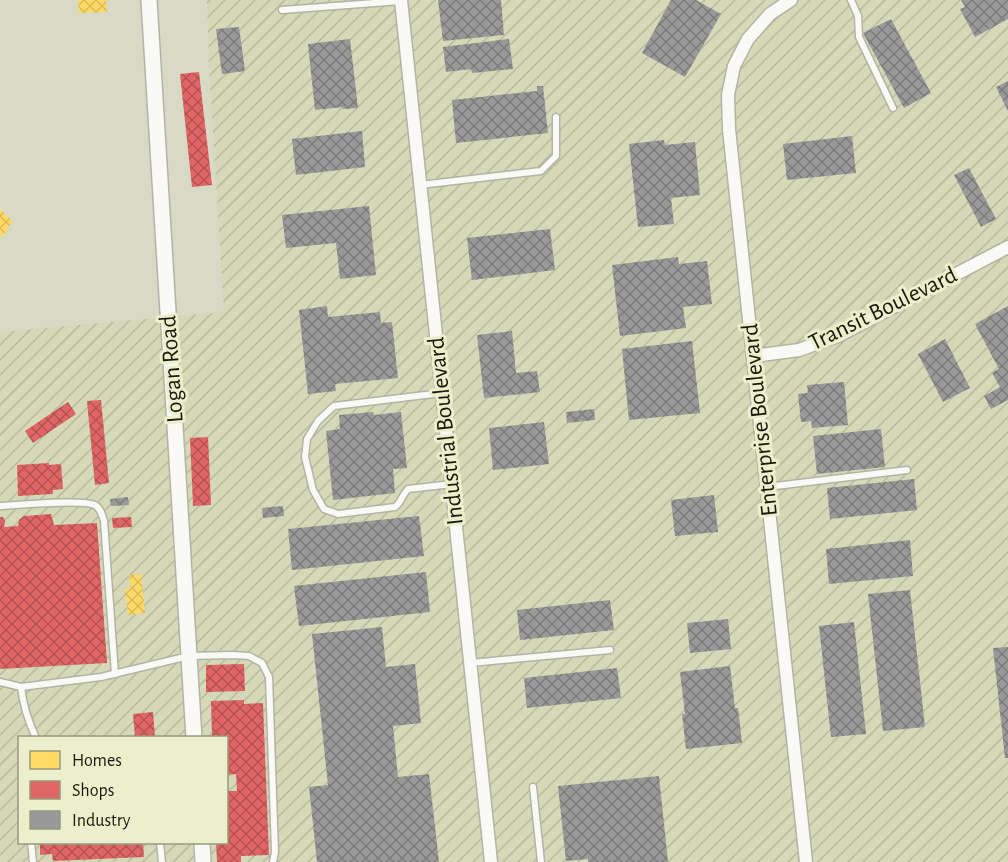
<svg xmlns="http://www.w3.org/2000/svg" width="1008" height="862" font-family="'Alegreya Sans',sans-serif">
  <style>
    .industrial { fill: url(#industrial-furrows); fill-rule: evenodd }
    .homes { fill: url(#homes-cross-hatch) }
    .shops { fill: url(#shops-cross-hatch) }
    .industry { fill: url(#industry-cross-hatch) }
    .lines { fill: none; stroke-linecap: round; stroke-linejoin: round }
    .service-casing { stroke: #b3b4a5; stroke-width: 9 }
    .minor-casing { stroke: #b3b4a5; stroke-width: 15 }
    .tertiary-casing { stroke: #b3b4a5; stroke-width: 18 }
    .service { stroke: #f9f9f6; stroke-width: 6 }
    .minor { stroke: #f9f9f6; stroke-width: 12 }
    .tertiary { stroke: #f9f9f6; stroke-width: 15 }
    .labels { text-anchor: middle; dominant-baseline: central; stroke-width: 6; stroke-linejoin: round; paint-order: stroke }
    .street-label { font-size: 24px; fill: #191a0d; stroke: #ecefcb }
  </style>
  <defs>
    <pattern id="industrial-furrows" width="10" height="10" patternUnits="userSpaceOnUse" patternTransform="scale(1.5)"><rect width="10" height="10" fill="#d6d9b8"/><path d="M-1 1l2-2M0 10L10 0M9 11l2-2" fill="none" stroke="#b7ba9d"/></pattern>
    <pattern id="homes-cross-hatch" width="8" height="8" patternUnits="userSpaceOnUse" patternTransform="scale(1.5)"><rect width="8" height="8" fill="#ffd966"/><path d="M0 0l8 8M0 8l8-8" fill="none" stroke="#daba57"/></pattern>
    <pattern id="shops-cross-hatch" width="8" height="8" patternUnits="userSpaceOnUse" patternTransform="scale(1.5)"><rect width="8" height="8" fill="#e06666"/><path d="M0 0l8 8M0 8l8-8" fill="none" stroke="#b55352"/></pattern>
    <pattern id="industry-cross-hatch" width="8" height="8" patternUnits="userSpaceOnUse" patternTransform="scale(1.5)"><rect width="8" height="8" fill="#999"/><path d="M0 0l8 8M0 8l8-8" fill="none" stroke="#7c7c7b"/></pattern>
  </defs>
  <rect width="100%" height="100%" fill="#d8dac6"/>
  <path class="industrial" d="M207,0H1008V862H0V332L224,312L209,66ZM20,738H226V842H20Z"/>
  <g class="homes">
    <path d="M78,0H106L107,12L79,13Z"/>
    <path d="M0,209L13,222L7,228L9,229L0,238Z"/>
    <path d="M141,574L145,613L128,615L125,589H131L129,575Z"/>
  </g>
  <g class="shops">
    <path d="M199,72L212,185L192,187L180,74Z"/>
    <path d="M101,400L109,483L95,485L87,401Z"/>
    <path d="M68,402L76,414L33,443L25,431Z"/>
    <path d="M208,437L211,505L193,506L190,438Z"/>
    <path d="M49,463V465L61,464L63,489L53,490V494L18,496L17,465Z"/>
    <path d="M51,514L54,525L97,523L107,663L0,669V517H3L5,521L4,527L18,526L19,520L24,516Z"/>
    <path d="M131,517L132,527L113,528L112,518Z"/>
    <path d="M244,664L245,691L206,692V665Z"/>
    <path d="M244,700V704L263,703L269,855L241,856V862H217L216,842H226V791H237L236,774L226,775V738H212L211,701Z"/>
    <path d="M153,712L155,737L135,738L133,714Z"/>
    <path d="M40,842H143L144,857L53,861L52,854L40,855Z"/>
  </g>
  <g class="industry">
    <path d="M438,0H501L504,35L443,41Z"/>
    <path d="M671,0H696L721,14L685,77L642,53Z"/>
    <path d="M961,0H1008V19L975,37L960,9L965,7Z"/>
    <path d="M891,19L931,93L904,108L863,33Z"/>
    <path d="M239,27L245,71L222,74L216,29Z"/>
    <path d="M350,39L358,108L343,109V107L315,110L308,44Z"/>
    <path d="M509,39L513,69L472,73L471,69L446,72L443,47Z"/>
    <path d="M1008,81V111L996,87Z"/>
    <path d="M537,86H543L548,133L456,143L452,100L537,91Z"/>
    <path d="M362,131L365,167L296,175L292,139Z"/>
    <path d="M852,136L856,173L787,180L783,144Z"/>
    <path d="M664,140L665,145L695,142L700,195L671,198L674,224L638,227L629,144Z"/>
    <path d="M969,168L996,219L981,227L954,175Z"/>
    <path d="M369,206L376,275L340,279L336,243L286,248L282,215Z"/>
    <path d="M550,229L555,270L472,280L467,238Z"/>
    <path d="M678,257L679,264L707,261L712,304L683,307L686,328L620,336L612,265Z"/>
    <path d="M327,306L328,317L380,312L381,323L392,322L398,378L335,384L336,391L308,394L299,310Z"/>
    <path d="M1008,306V400L991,409L984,396L1000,387L992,373L999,369L975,324Z"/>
    <path d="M512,331L516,373L537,371L540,392L484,398L477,335Z"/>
    <path d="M945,339L970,388L943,402L918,354Z"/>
    <path d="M692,341L700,413L629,420L622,349Z"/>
    <path d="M844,382L848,425L812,428L811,421L801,422L798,394L808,393L807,385Z"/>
    <path d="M594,409L595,420L567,423L566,412Z"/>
    <path d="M373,412L374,415L401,412L407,468L393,469L395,493L333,500L326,431L340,429L339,415Z"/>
    <path d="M544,422L549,464L493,470L489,428Z"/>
    <path d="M881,429L885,467L817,474L813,436Z"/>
    <path d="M914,479L917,510L830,519L827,488Z"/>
    <path d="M714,495L718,532L675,536L671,500Z"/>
    <path d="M128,497L129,505L111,506L110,499Z"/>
    <path d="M283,506L284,516L263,518L262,508Z"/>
    <path d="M419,516L424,556L292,570L288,529Z"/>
    <path d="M910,540L913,576L829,584L826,549Z"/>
    <path d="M426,572L430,612L299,626L294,586Z"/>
    <path d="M910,590L925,727L883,731L868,594Z"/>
    <path d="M610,600L614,630L520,640L517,610Z"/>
    <path d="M728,619L731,649L690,653L687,623Z"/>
    <path d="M854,622L866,734L831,737L819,626Z"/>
    <path d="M382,627L386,667L415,664L421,723L393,726L398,777L429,774L439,862H317L309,787L328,785L312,634Z"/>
    <path d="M1008,647V758H1005L993,648Z"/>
    <path d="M730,666L735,708H738L742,743L686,749L682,714H685L680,672Z"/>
    <path d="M617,668L621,698L527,708L524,678Z"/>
    <path d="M659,776L668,862H588V859L566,861L558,786Z"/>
  </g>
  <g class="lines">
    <defs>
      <g id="service">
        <path d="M851,0L858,16L859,37L893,108"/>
        <path d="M282,10L401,1"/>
        <path d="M420,185L541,171L556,156V117"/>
        <path d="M442,393L334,406L318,421L307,439L305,457L313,490L324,509L338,514L395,507C401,503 402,495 408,489L452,484"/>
        <path d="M767,487L907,470"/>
        <path d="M0,506C18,505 83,499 95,505C101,509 102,515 104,521L115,674"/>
        <path d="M471,663L610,650"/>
        <path d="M0,682L21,687L101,677L189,656L232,655L249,656L262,663L269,677L275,852L273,862"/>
        <path d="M21,687C23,705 28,721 36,738"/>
        <path d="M533,787L541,862"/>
        <path d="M31,842L33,862"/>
        <path d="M160,842L162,862"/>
      </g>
      <g id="minor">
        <path d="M401,0L491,862"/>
        <path d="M791,0L770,14L748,39L734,66L728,95L729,129L806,862"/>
        <path d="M753,356L799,350L838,336L1008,247"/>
      </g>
      <g id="tertiary">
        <path d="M149,0L194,738"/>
        <path d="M202,842L203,862"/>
      </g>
    </defs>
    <use href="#service" class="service-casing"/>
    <use href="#minor" class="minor-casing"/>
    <use href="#tertiary" class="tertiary-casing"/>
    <use href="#service" class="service"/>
    <use href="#minor" class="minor"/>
    <use href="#tertiary" class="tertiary"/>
  </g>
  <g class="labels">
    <g class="street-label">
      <text transform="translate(883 309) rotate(-26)">Transit Boulevard</text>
      <text transform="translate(172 369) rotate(-94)">Logan Road</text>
      <text transform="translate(760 420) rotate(-96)">Enterprise Boulevard</text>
      <text transform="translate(446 431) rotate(-96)">Industrial Boulevard</text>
    </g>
  </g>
  <rect x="18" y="736" width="210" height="108" fill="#ecefcb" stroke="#989a7f" stroke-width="1.5"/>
  <rect x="30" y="751" width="30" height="18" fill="#ffd966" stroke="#989a7f" stroke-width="1.5"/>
  <text x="72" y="766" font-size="18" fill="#191a0d">Homes</text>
  <rect x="30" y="781" width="30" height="18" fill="#e06666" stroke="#989a7f" stroke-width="1.5"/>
  <text x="72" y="796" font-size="18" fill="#191a0d">Shops</text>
  <rect x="30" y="811" width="30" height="18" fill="#999999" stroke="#989a7f" stroke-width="1.5"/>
  <text x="72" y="826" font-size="18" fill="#191a0d">Industry</text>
</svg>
